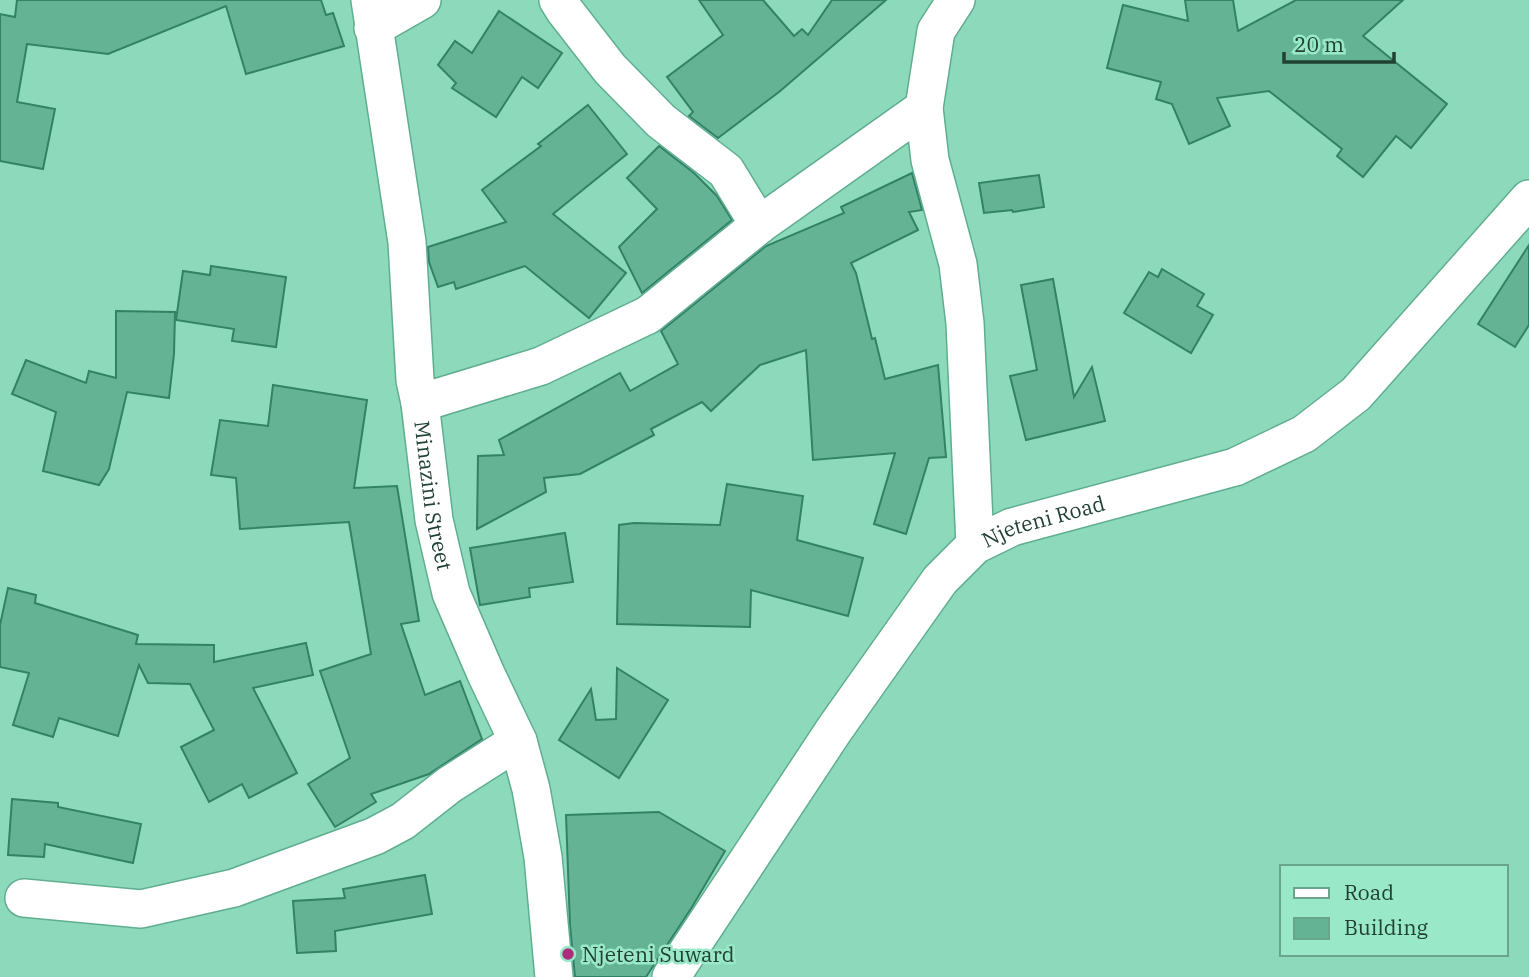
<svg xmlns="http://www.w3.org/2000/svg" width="1529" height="977" font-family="'IBM Plex Serif',serif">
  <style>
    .building { fill: #65b395; stroke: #328266; stroke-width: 2 }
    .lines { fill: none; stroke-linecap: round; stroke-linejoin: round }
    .street-casing { stroke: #60ae90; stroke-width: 40 }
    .street { stroke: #fff; stroke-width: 37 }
    .poi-dot { fill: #ab2d7c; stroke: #99e8c7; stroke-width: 2.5 }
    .labels { text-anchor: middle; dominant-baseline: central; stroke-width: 5; stroke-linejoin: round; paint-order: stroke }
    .street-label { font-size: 21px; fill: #204134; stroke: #99e8c7 }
    .poi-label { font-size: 21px; fill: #204134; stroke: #99e8c7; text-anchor: start }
  </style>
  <rect width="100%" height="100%" fill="#8cdabb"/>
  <g class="building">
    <path d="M17,0H321L326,15L333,13L344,46L246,74L226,6L108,54L27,44L17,102L55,109L43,169L0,161V14L15,17Z"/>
    <path d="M699,0H763L794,36L802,29L808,35L832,0H886L779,92L718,138L689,116L693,112L667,77L723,35Z"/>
    <path d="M1185,0H1233L1238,31L1296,0H1403L1363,36L1447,104L1411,148L1396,136L1363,177L1337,156L1342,149L1269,91L1217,98L1230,126L1189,144L1172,104L1156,99L1161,82L1107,68L1123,5L1188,21Z"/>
    <path d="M499,11L562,53L538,88L522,77L496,117L452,88L456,83L438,65L455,41L472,53Z"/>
    <path d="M588,105L627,154L553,214L626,273L589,318L525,266L456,289L454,282L438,287L429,262L428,247L506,222L482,190L541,146L538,144Z"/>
    <path d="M659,146L694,173L717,196L732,220L642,293L619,247L657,209L627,178Z"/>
    <path d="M912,173L922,210L909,212L918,230L851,263L856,273L872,339L875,338L885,379L938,365L946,457L929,458L906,534L874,524L895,453L813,460L806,350L760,365L711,411L702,402L651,429L654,435L580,474L544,478L546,492L477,529L478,456L504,455L499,440L620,373L630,391L678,364L661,331L766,246L844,213L841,207Z"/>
    <path d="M1039,175L1044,207L1013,212L1012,210L984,213L979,183Z"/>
    <path d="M1529,245V325L1515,347L1478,324Z"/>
    <path d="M211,266L286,277L276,347L232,341L234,329L176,320L183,271L210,275Z"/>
    <path d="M1162,269L1204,294L1197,306L1213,315L1191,353L1124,313L1149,272L1158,277Z"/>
    <path d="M1053,279L1074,397L1092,367L1105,421L1026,440L1010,376L1037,370L1021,285Z"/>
    <path d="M116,311L175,312L174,354L169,398L127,392L109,469L99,485L43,471L56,412L12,394L26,360L86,383L89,371L116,378Z"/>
    <path d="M273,385L367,400L354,488L397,486L419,621L401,624L425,695L460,681L482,739L429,774L371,794L376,802L335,827L308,784L350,758L320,671L371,654L349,522L240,529L236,478L211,475L220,420L268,426Z"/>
    <path d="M727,484L803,496L797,540L863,558L848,616L751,590L750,627L617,624L619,525L634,523L720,525Z"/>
    <path d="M565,533L573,582L529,588L530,597L480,605L470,548Z"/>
    <path d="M8,588L36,595L35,603L138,635L136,644L214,645V662L306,643L313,675L253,688L297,773L249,798L242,784L209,802L181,747L214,730L190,684L148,683L139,665L118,736L59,718L53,737L13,725L29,673L0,667V625Z"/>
    <path d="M617,668L668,700L619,778L559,740L591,689L596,720L616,719Z"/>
    <path d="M12,799L58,803V807L141,824L133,863L45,844L44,857L8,855Z"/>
    <path d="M659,812L725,851L692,907L646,977H575L570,925L566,815Z"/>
    <path d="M425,875L432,914L335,931L336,951L297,953L293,901L345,898L343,889Z"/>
  </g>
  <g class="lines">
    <defs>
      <g id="street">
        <path id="s1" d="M370,0L407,242L415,380L420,403L434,520L451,593L486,674L518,741L531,789L543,857L554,977"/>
        <path d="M558,0L565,11L610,69L661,121L726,171L759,225"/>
        <path d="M956,0L936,31L924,108L930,160L958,264L965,323L975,545"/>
        <path d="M373,28L422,0"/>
        <path d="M420,403L541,366L648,315L759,225L924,108"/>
        <path d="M24,898L141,909L234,888L375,836L403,821L449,785L518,741"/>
        <path id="s2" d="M671,977L834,730L940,580L975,545L1012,527L1235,467L1304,434L1356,394L1529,199"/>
      </g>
    </defs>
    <use href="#street" class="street-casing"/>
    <use href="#street" class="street"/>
  </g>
  <circle class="poi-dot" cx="568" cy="954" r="7"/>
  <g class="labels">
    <g class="street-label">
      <text stroke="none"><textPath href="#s1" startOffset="500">Minazini Street</textPath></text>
      <text stroke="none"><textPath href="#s2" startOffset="602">Njeteni Road</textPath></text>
    </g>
    <g class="poi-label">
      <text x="582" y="954">Njeteni Suward</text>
    </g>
  </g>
  <rect x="1280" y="865" width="228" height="91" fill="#99e8c7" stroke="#69a58c" stroke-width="2"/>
  <rect x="1294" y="888" width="35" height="10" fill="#ffffff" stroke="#69a58c" stroke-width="2"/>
  <text x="1344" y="900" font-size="21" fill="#204134">Road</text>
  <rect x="1294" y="918" width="35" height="21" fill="#65b395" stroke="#69a58c" stroke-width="2"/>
  <text x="1344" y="935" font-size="21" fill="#204134">Building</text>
  <path d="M1284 52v10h110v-10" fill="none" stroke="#204134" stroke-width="3.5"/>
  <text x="1294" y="52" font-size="21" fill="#204134" stroke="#99e8c7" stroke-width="5" paint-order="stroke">20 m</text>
</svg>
